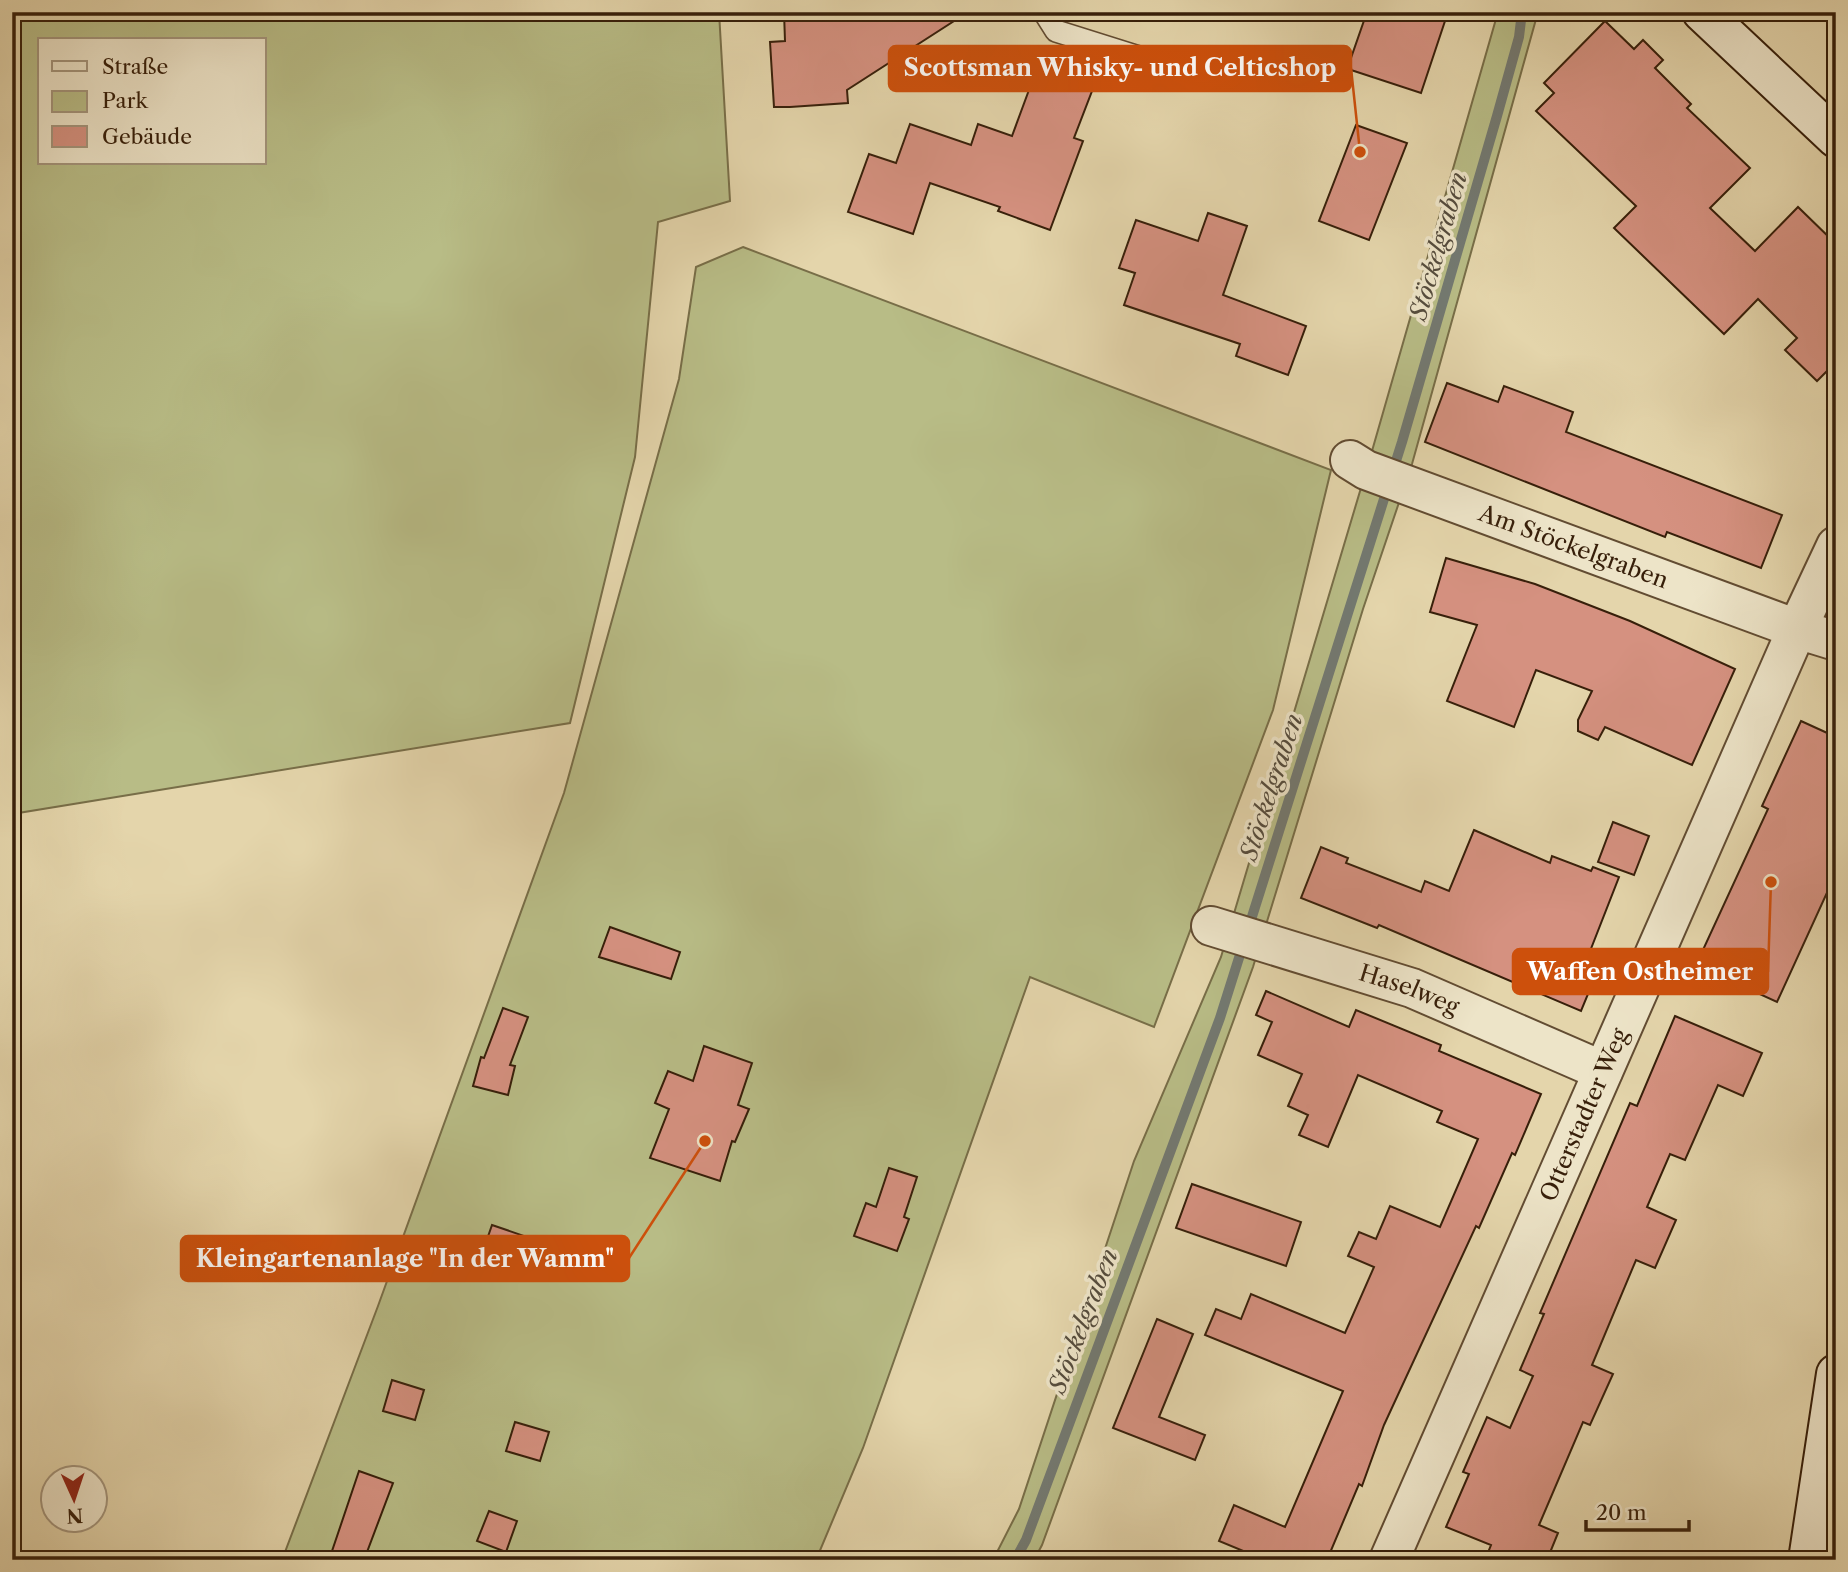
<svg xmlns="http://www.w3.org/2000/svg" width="1848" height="1572" font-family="'Libre Caslon Text',serif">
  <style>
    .green { fill: #b8bc86; stroke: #786e48; stroke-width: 2; fill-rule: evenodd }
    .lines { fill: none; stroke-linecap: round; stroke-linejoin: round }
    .stream { stroke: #737971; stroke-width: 10 }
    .building { fill: #d59180; stroke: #371f0a; stroke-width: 2 }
    .lane-casing { stroke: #624c32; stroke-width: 24 }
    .street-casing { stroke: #624c32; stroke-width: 42 }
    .secondary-casing { stroke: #371f0a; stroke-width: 42 }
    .lane { stroke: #ede4c8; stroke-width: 21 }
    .street { stroke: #ede4c8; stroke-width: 38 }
    .secondary { stroke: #ede4c8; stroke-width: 38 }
    .labels { text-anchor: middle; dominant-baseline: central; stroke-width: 7; stroke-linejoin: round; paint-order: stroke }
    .street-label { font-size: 23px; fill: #371f0a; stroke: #ede4c8 }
    .water-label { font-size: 24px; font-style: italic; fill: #554c3d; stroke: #ede4c8 }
    .leader { fill: none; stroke: #cd500c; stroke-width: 2.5 }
    .callout-dot { fill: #cd500c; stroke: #ede4c8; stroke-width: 2.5 }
    .callout { fill: #cd500c; stroke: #cd500c; stroke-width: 2.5 }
    .callout-label { font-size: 24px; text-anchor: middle; font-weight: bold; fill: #fff }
  </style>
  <rect width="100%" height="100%" fill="#e4d5ab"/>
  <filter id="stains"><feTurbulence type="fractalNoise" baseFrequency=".00286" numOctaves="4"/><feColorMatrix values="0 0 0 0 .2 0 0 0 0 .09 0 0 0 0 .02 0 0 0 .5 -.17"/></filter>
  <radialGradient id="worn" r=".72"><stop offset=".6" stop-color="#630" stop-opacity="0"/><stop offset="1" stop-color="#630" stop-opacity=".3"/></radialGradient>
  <g class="green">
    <path d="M12,12H719L730,201L658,222L635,457L570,723L12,814ZM40,40H264V163H40Z"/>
    <path d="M1498,12H1538L1412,464L1363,609L1253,967L1042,1545L1034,1560H993L1019,1509L1134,1161L1221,957L1372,451Z"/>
    <path d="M743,247L1331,470L1273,710L1154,1027L1030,977L863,1448L816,1560H282L378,1306L564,793L679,379L696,267Z"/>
  </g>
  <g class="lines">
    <path class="stream" d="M1015,1560L1026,1540L1220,1018L1402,442L1497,116L1519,37L1522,12"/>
  </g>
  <g class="building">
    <path d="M784,12H968L847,90L848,103L790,107H774L770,42L785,41Z"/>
    <path d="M1367,12H1448L1421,93L1351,70V58Z"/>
    <path d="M1605,21L1634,49L1643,40L1663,60L1655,68L1691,104L1687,108L1750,168L1710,208L1755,251L1798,207L1836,244V362L1817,381L1785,350L1797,338L1758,299L1724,334L1614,228L1636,206L1536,111L1554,93L1544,83Z"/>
    <path d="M1036,71L1092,91L1074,138L1083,141L1050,230L998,211L1000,207L930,183L913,234L848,212L869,154L896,163L910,124L971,145L978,124L1012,136Z"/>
    <path d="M1356,125L1407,143L1369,240L1319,221Z"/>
    <path d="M1208,213L1247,226L1223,295L1306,326L1288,375L1236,356L1240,344L1124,305L1135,273L1119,268L1136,220L1198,241Z"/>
    <path d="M1447,383L1498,402L1504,386L1573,412L1566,432L1782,515L1761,568L1667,532L1665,537L1425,442Z"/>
    <path d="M1446,558L1535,584L1630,621L1735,669L1692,765L1605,727L1598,740L1578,731V720L1592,691L1536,670L1514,727L1447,701L1477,625L1430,612Z"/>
    <path d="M1801,721L1836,737V873L1777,1002L1696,965L1768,809L1762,806Z"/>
    <path d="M1613,822L1649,836L1634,875L1598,862Z"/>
    <path d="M1474,830L1550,863L1552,856L1591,871L1593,867L1619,877L1587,959L1600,965L1581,1011L1379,925L1377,928L1301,898L1321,847L1348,858L1346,863L1421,892L1425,881L1449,891Z"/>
    <path d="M610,927L680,952L671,979L599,957Z"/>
    <path d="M1266,991L1349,1027L1356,1010L1441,1045L1439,1051L1541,1094L1515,1155L1512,1153L1479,1228L1476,1226L1384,1425L1362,1486L1359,1484L1327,1560H1265L1219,1541L1234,1505L1285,1527L1343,1391L1205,1335L1216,1309L1241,1319L1251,1294L1345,1333L1374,1267L1348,1256L1359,1232L1376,1239L1390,1206L1440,1227L1478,1139L1437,1122L1442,1111L1358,1075L1328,1147L1299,1135L1308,1115L1288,1106L1302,1074L1258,1055L1272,1022L1256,1015Z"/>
    <path d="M503,1008L528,1017L510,1065L515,1066L508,1095L473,1086L481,1057L484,1058Z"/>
    <path d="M1675,1016L1762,1053L1743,1096L1718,1085L1685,1160L1670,1154L1647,1207L1676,1220L1655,1268L1636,1260L1592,1365L1613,1374L1590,1425L1583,1422L1539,1525L1558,1533L1547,1560H1485L1491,1545L1446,1527L1469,1474L1463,1472L1487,1417L1510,1428L1533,1376L1520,1370L1544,1314L1540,1313L1630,1103L1637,1106Z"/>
    <path d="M704,1046L752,1063L738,1105L749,1109L735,1142L732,1141L720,1181L650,1158L669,1109L655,1103L668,1071L693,1081Z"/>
    <path d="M889,1168L917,1177L904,1217L909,1219L897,1251L854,1236L866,1203L876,1207Z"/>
    <path d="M1192,1184L1301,1222L1286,1266L1176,1228Z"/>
    <path d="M492,1225L527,1237L518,1263L483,1251Z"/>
    <path d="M1157,1319L1193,1334L1159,1417L1205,1435L1195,1460L1113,1428Z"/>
    <path d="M392,1380L424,1390L415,1420L383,1411Z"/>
    <path d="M515,1422L549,1432L540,1461L506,1451Z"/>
    <path d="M359,1471L393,1483L364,1560H329Z"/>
    <path d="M489,1511L517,1521L506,1552L477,1541Z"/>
  </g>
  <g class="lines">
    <defs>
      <path id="lane" d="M1044,12L1056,31L1196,75L1245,70"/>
      <g id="street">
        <path id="s1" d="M1350,460L1366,470L1797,629L1836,546"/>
        <path id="s2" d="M1211,926L1412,988L1603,1071"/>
        <path id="s3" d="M1389,1560L1797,629L1836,641"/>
      </g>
      <g id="secondary">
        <path d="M1702,12L1836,138"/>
        <path d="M1808,1560L1836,1374"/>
      </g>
    </defs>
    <use href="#lane" class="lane-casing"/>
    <use href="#street" class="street-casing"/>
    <use href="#secondary" class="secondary-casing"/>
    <use href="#lane" class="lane"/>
    <use href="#street" class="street"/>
    <use href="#secondary" class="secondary"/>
  </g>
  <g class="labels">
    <g class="street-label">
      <text stroke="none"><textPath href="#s1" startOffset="240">Am Stöckelgraben</textPath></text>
      <text stroke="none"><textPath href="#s2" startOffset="208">Haselweg</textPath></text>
      <text stroke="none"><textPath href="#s3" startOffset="486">Otterstadter Weg</textPath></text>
    </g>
    <g class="water-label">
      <text transform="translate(1438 246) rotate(-74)">Stöckelgraben</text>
      <text transform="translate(1271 787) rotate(-72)">Stöckelgraben</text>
      <text transform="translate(1083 1321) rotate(-69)">Stöckelgraben</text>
    </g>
  </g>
  <path class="leader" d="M1360 152L1351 68M1771 882L1768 972M705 1141L629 1258"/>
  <g class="callout-dot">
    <circle cx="1360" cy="152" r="7"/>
    <circle cx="1771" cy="882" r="7"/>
    <circle cx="705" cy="1141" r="7"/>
  </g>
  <g class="callout">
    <rect x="889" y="46" width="462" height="45" rx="7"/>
    <rect x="1513" y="949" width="255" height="45" rx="7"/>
    <rect x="181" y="1236" width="448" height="45" rx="7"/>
  </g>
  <g class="callout-label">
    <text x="1120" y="76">Scottsman Whisky- und Celticshop</text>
    <text x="1640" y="980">Waffen Ostheimer</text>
    <text x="405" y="1267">Kleingartenanlage "In der Wamm"</text>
  </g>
  <rect width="1848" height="1572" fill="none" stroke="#e4d5ab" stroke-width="42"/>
  <rect x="14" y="14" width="1820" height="1544" fill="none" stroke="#371f0a" stroke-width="3.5"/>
  <rect x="21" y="21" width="1806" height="1530" fill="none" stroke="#371f0a" stroke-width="2"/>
  <rect x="38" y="38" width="228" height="126" fill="#ede4c8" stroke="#a4957c" stroke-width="2"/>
  <rect x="52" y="61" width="35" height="10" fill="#ede4c8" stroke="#a4957c" stroke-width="2"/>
  <text x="102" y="74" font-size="21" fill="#371f0a">Straße</text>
  <rect x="52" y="91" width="35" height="21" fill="#b8bc86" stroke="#a4957c" stroke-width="2"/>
  <text x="102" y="108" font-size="21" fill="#371f0a">Park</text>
  <rect x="52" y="126" width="35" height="21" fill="#d59180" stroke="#a4957c" stroke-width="2"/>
  <text x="102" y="144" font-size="21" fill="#371f0a">Gebäude</text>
  <g transform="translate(74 1499) rotate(177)"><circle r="33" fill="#ede4c8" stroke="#a4957c" stroke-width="2"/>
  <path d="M0-5L12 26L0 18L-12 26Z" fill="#8f2418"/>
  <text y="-10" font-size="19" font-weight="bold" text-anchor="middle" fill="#371f0a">N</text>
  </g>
  <path d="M1586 1520v10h103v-10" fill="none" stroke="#371f0a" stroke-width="3.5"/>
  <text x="1596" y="1520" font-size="21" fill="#371f0a" stroke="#ede4c8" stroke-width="5" paint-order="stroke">20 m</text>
  <rect width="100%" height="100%" filter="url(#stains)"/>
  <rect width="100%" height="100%" fill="url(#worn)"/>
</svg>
